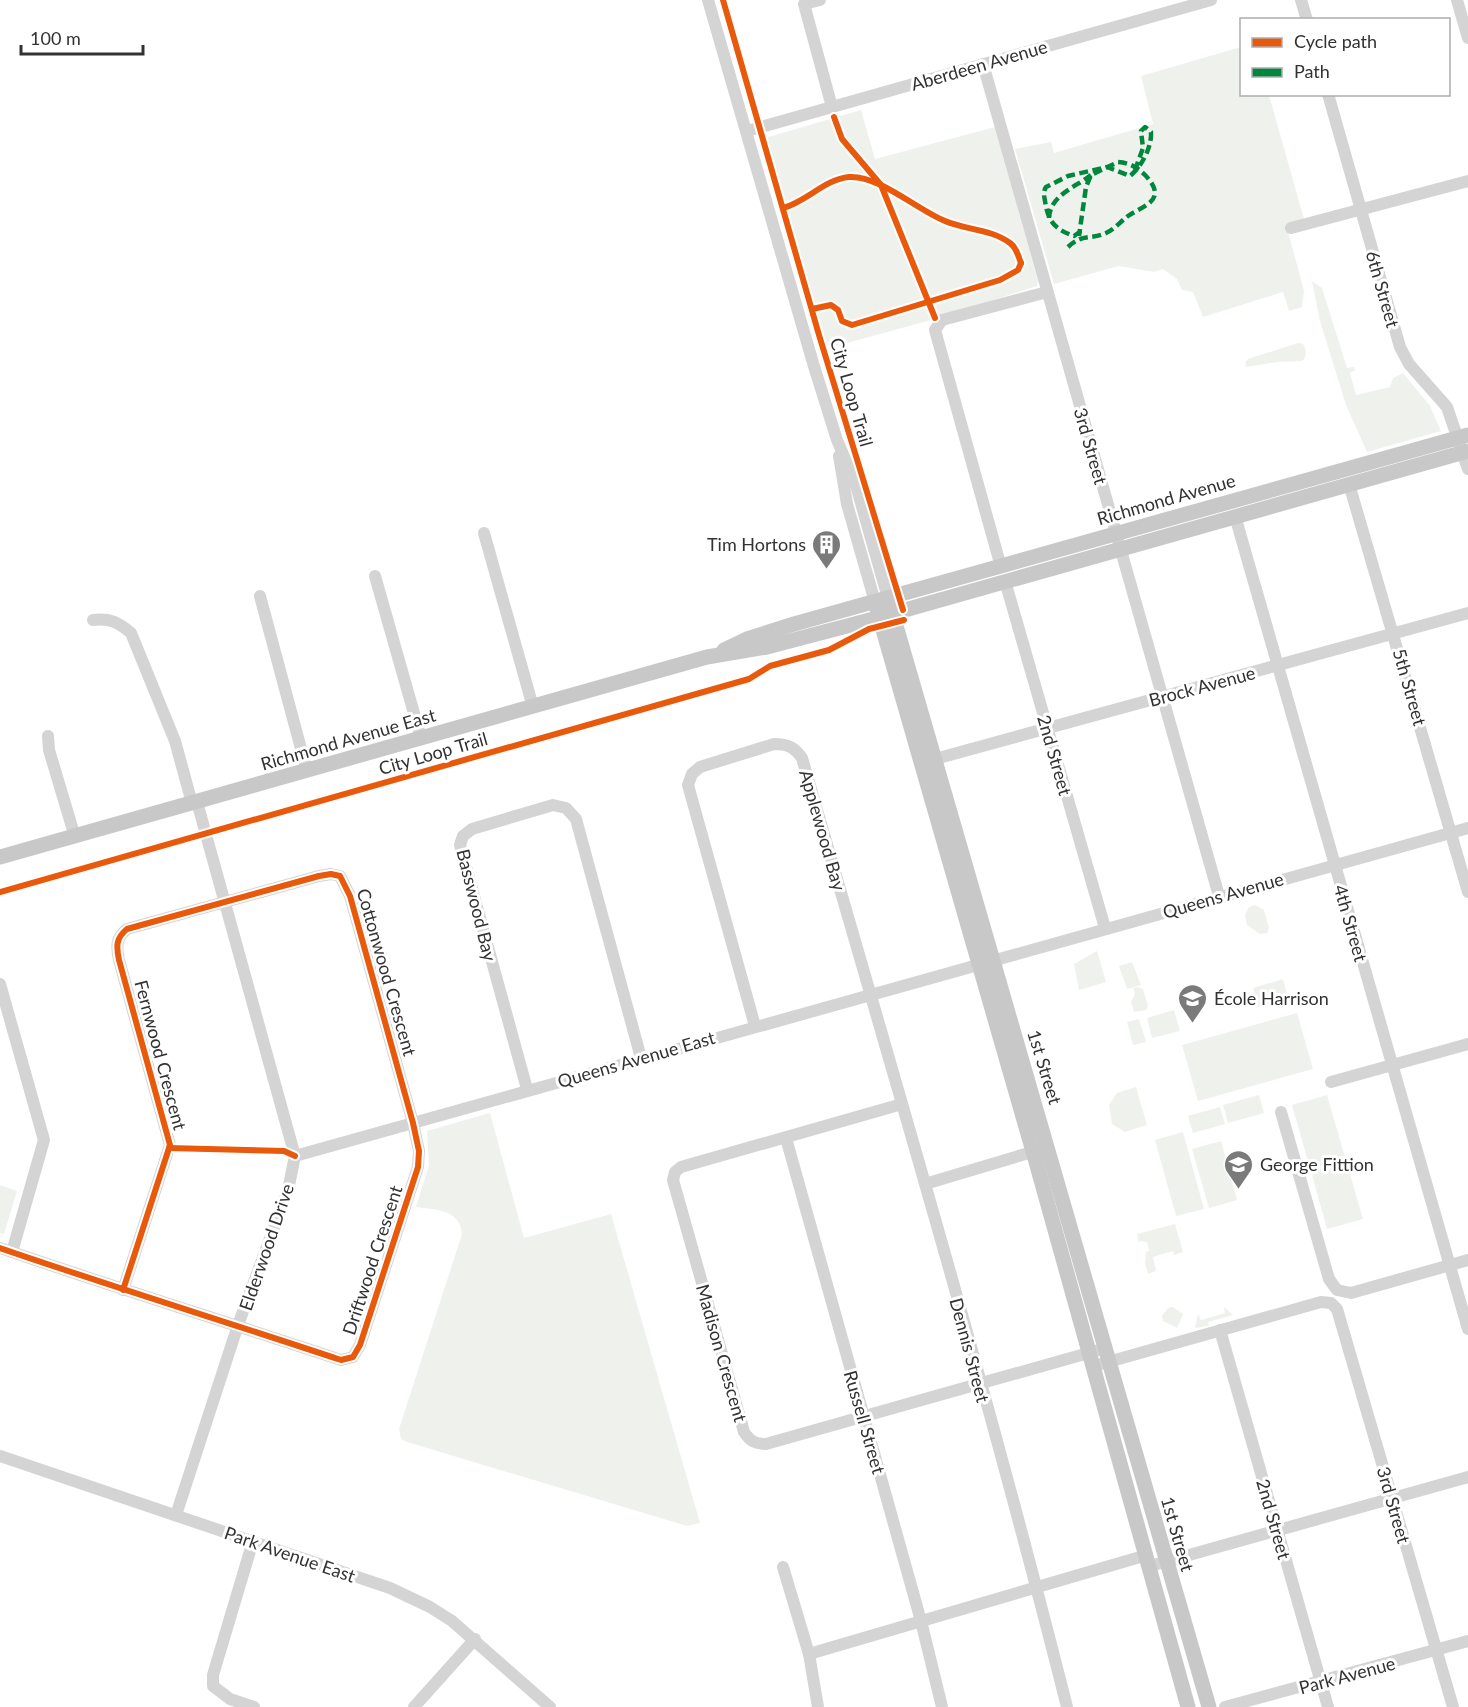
<svg xmlns="http://www.w3.org/2000/svg" width="1468" height="1707" font-family="Lato,sans-serif">
  <style>
    .green { fill: #eff2ec }
    .lines { fill: none; stroke-linecap: round; stroke-linejoin: round }
    .minor { stroke: #d4d4d4; stroke-width: 12 }
    .major { stroke: #c8c8c8; stroke-width: 15 }
    .quiet { stroke: #00873e; stroke-width: 4.5; stroke-dasharray: 9 4.5; stroke-linecap: butt }
    .cycleway-casing { stroke: #fff; stroke-width: 10 }
    .cycleway { stroke: #e8590c; stroke-width: 6 }
    .labels { text-anchor: middle; dominant-baseline: central; stroke-width: 6; stroke-linejoin: round; paint-order: stroke }
    .street-label { font-size: 18px; fill: #323232; stroke: #fff }
    .poi-label { font-size: 18px; fill: #323232; stroke: #fff; text-anchor: start }
  </style>
  <rect width="100%" height="100%" fill="#fff"/>
  <g class="green">
    <path d="M1241,47L1242,94L1269,95L1304,219L1286,224L1304,291L1302,307L1289,311L1283,292L1203,317L1193,292L1182,290L1177,279L1163,269L1154,272L1119,266L1054,284L1015,149L1051,142L1054,153L1153,124L1141,76Z"/>
    <path d="M861,110L875,159L995,127L1038,281L1037,286L931,320L825,349L765,138Z"/>
    <path d="M1312,281L1322,288L1347,368L1354,367L1355,370L1350,373L1356,395L1390,387L1393,378L1403,373L1430,406L1441,431L1367,452L1346,405L1320,321Z"/>
    <path d="M1298,343L1303,344C1307,350 1307,357 1302,361L1277,362L1246,367L1245,363L1248,359Z"/>
    <path d="M1255,905L1264,910L1269,928L1267,933L1260,934L1247,925L1245,915L1249,907Z"/>
    <path d="M1097,951L1106,982L1079,990L1074,964Z"/>
    <path d="M1132,962L1141,985L1127,989L1119,966Z"/>
    <path d="M1283,979L1288,998L1258,1007L1253,988Z"/>
    <path d="M1138,987L1143,989L1148,1006L1146,1010L1134,1012L1131,1002L1135,994L1133,988Z"/>
    <path d="M1174,1010L1180,1031L1152,1038L1147,1018Z"/>
    <path d="M1297,1013L1313,1069L1198,1101L1182,1045Z"/>
    <path d="M1139,1019L1146,1042L1133,1045L1127,1022Z"/>
    <path d="M1136,1087L1147,1125L1125,1132L1112,1124L1109,1105L1117,1093Z"/>
    <path d="M1259,1095L1264,1113L1228,1123L1223,1105Z"/>
    <path d="M1327,1095L1363,1219L1327,1229L1312,1175L1315,1174L1313,1167L1310,1168L1292,1105Z"/>
    <path d="M1220,1107L1225,1124L1193,1133L1188,1116Z"/>
    <path d="M490,1113L524,1238L611,1214L700,1523L687,1526L407,1442L401,1439L399,1429L462,1234C460,1209 436,1210 416,1207L429,1165L427,1131Z"/>
    <path d="M1183,1132L1204,1209L1176,1216L1155,1140Z"/>
    <path d="M1221,1141L1237,1200L1209,1208L1192,1149Z"/>
    <path d="M0,1185L17,1191L4,1234L0,1233Z"/>
    <path d="M1175,1224L1183,1252L1174,1255L1173,1251L1153,1257L1156,1271L1148,1274L1145,1263L1146,1252L1149,1251L1147,1242L1140,1241L1139,1244L1137,1234Z"/>
    <path d="M1173,1307L1183,1314L1177,1328L1163,1321L1162,1316L1168,1308Z"/>
    <path d="M1224,1307L1233,1315L1208,1322L1209,1326L1195,1328L1198,1314L1201,1320L1225,1313Z"/>
  </g>
  <g class="lines">
    <g class="minor">
      <path d="M708,0L813,363L837,440L855,482L888,598"/>
      <path d="M820,0L804,4L832,107"/>
      <path d="M1301,0L1307,20"/>
      <path d="M1457,0L1468,38"/>
      <path d="M983,64L1219,896"/>
      <path d="M1328,94L1400,347L1409,364L1447,407L1468,469"/>
      <path d="M747,131L1211,0"/>
      <path d="M1291,228L1468,181"/>
      <path d="M839,456L847,504L875,602"/>
      <path d="M1349,484L1468,892"/>
      <path d="M1235,516L1468,1329"/>
      <path d="M484,533L533,707"/>
      <path d="M1001,567L935,330L942,320L1047,292"/>
      <path d="M375,576L421,738"/>
      <path d="M1005,581L1105,928"/>
      <path d="M260,596L307,771"/>
      <path d="M93,620C110,618 118,622 131,633L175,741L192,803"/>
      <path d="M48,736L49,750L75,837"/>
      <path d="M925,759H935L1468,613"/>
      <path d="M0,984L44,1140L12,1252"/>
      <path d="M755,1026L688,785L692,774L700,767L774,744C788,744 794,747 802,758C893,1073 987,1389 1067,1707"/>
      <path d="M1331,1082L1468,1044"/>
      <path d="M527,1089L460,845L463,836L472,829L553,805L566,808L576,819L641,1058"/>
      <path d="M902,1104L681,1167L675,1172L673,1180L744,1432C750,1441 755,1444 766,1444L1106,1348"/>
      <path d="M1281,1112L1329,1279L1337,1290L1351,1293L1468,1260"/>
      <path d="M786,1138L921,1621L942,1707"/>
      <path d="M295,1156L1468,828"/>
      <path d="M925,1184L1042,1149"/>
      <path d="M0,1248C113,1287 227,1322 341,1360L353,1357L360,1345L418,1167L419,1151L413,1123L350,896L340,876L331,874L319,876L127,929C116,938 116,946 119,960L170,1145L123,1290"/>
      <path d="M1220,1330L1328,1707"/>
      <path d="M1101,1364L1321,1302L1331,1303L1337,1309L1453,1707"/>
      <path d="M0,1456L390,1588L430,1607L452,1621L550,1707"/>
      <path d="M176,1515L238,1325L288,1190L295,1156L197,802"/>
      <path d="M253,1541L213,1675V1686L230,1699L254,1707"/>
      <path d="M1150,1566L1468,1477"/>
      <path d="M783,1567L809,1654L818,1707"/>
      <path d="M809,1654L1147,1555"/>
      <path d="M414,1707L475,1639"/>
      <path d="M1225,1707L1468,1641"/>
    </g>
    <g class="major">
      <path d="M888,598L1209,1707"/>
      <path d="M875,602L1036,1162L1188,1707"/>
      <path d="M724,650L747,639L794,624L1468,435"/>
      <path d="M0,857L707,657L767,647L866,621L1468,451"/>
    </g>
    <g class="quiet">
      <path d="M1049,218C1050,195 1076,187 1091,175"/>
      <path d="M1081,231L1074,236C1054,229 1048,221 1045,201C1044,195 1043,192 1046,187L1068,176L1107,167L1130,176C1142,166 1152,147 1151,132L1145,127L1141,131L1143,148L1135,170"/>
      <path d="M1068,247C1083,233 1091,240 1106,233C1115,229 1121,221 1128,216C1142,206 1169,201 1146,176C1138,168 1131,163 1118,162L1091,175L1086,187L1079,236"/>
    </g>
    <defs>
      <g id="cycleway">
        <path d="M723,0L819,335L903,610"/>
        <path d="M834,117L842,139L881,185L935,318"/>
        <path d="M783,208C806,202 825,179 849,177C879,175 917,210 945,221C966,230 991,229 1010,243C1017,248 1018,256 1021,263"/>
        <path d="M812,309L831,305L838,310L842,321L852,325L1000,280L1018,270L1021,263"/>
        <path d="M0,892L749,679L770,666L829,650L869,629L904,620"/>
        <path d="M169,1148L284,1151L295,1156"/>
        <path d="M0,1248C113,1287 227,1322 341,1360L353,1357L360,1345L418,1167L419,1151L413,1123L350,896L340,876L331,874L319,876L127,929C116,938 116,946 119,960L170,1145L123,1290"/>
      </g>
    </defs>
    <use href="#cycleway" class="cycleway-casing"/>
    <use href="#cycleway" class="cycleway"/>
  </g>
  <defs>
    <symbol id="building-pin" viewBox="-11 -11 22 30"><path d="M0 17L-7.5 6A9.5 9.5 0 1 1 7.5 6Z" fill="#7a7a7a" stroke="#fff"/><path d="M-4-6H4V6H1V3H-1V6H-4ZM-2.5-4.3h1.7v1.8h-1.7ZM.8-4.3h1.7v1.8H.8ZM-2.5-1h1.7V.8h-1.7ZM.8-1h1.7V.8H.8Z" fill="#fff"/></symbol>
    <symbol id="school-pin" viewBox="-11 -11 22 30"><path d="M0 17L-7.5 6A9.5 9.5 0 1 1 7.5 6Z" fill="#7a7a7a" stroke="#fff"/><path d="M0-5L7-2L0 1L-7-2ZM-4 1L0 2.5L4 1V4Q0 6-4 4Z" fill="#fff"/></symbol>
  </defs>
  <g fill-rule="evenodd">
    <use href="#building-pin" x="810" y="528" width="33" height="45"/>
    <use href="#school-pin" x="1176" y="982" width="33" height="45"/>
    <use href="#school-pin" x="1222" y="1148" width="33" height="45"/>
  </g>
  <g class="labels">
    <g class="street-label">
      <text transform="translate(979 65) rotate(-16)">Aberdeen Avenue</text>
      <text transform="translate(1383 289) rotate(74)">6th Street</text>
      <text transform="translate(852 392) rotate(74)">City Loop Trail</text>
      <text transform="translate(1091 446) rotate(74)">3rd Street</text>
      <text transform="translate(1166 499) rotate(-16)">Richmond Avenue</text>
      <text transform="translate(1202 686) rotate(-15)">Brock Avenue</text>
      <text transform="translate(1410 687) rotate(74)">5th Street</text>
      <text transform="translate(348 739) rotate(-16)">Richmond Avenue East</text>
      <text transform="translate(433 753) rotate(-16)">City Loop Trail</text>
      <text transform="translate(1055 755) rotate(74)">2nd Street</text>
      <text transform="translate(823 830) rotate(74)">Applewood Bay</text>
      <text transform="translate(1223 895) rotate(-16)">Queens Avenue</text>
      <text transform="translate(477 905) rotate(76)">Basswood Bay</text>
      <text transform="translate(1351 923) rotate(74)">4th Street</text>
      <text transform="translate(387 972) rotate(74)">Cottonwood Crescent</text>
      <text transform="translate(161 1055) rotate(75)">Fernwood Crescent</text>
      <text transform="translate(636 1059) rotate(-16)">Queens Avenue East</text>
      <text transform="translate(1045 1067) rotate(73)">1st Street</text>
      <text transform="translate(266 1247) rotate(-71)">Elderwood Drive</text>
      <text transform="translate(372 1260) rotate(-72)">Driftwood Crescent</text>
      <text transform="translate(970 1350) rotate(75)">Dennis Street</text>
      <text transform="translate(722 1353) rotate(74)">Madison Crescent</text>
      <text transform="translate(865 1422) rotate(74)">Russell Street</text>
      <text transform="translate(1394 1505) rotate(74)">3rd Street</text>
      <text transform="translate(1274 1519) rotate(74)">2nd Street</text>
      <text transform="translate(1178 1534) rotate(74)">1st Street</text>
      <text transform="translate(290 1554) rotate(19)">Park Avenue East</text>
      <text transform="translate(1347 1675) rotate(-15)">Park Avenue</text>
    </g>
    <g class="poi-label">
      <text x="806" y="544" text-anchor="end">Tim Hortons</text>
      <text x="1214" y="998">École Harrison</text>
      <text x="1260" y="1164">George Fittion</text>
    </g>
  </g>
  <rect x="1240" y="18" width="210" height="78" fill="#ffffff" stroke="#adadad" stroke-width="1.5"/>
  <rect x="1252" y="38" width="30" height="9" fill="#e8590c" stroke="#adadad" stroke-width="1.5"/>
  <text x="1294" y="48" font-size="18" fill="#323232">Cycle path</text>
  <rect x="1252" y="68" width="30" height="9" fill="#00873e" stroke="#adadad" stroke-width="1.5"/>
  <text x="1294" y="78" font-size="18" fill="#323232">Path</text>
  <path d="M21 45v9h122v-9" fill="none" stroke="#323232" stroke-width="3"/>
  <text x="30" y="45" font-size="18" fill="#323232" stroke="#ffffff" stroke-width="4.5" paint-order="stroke">100 m</text>
</svg>
